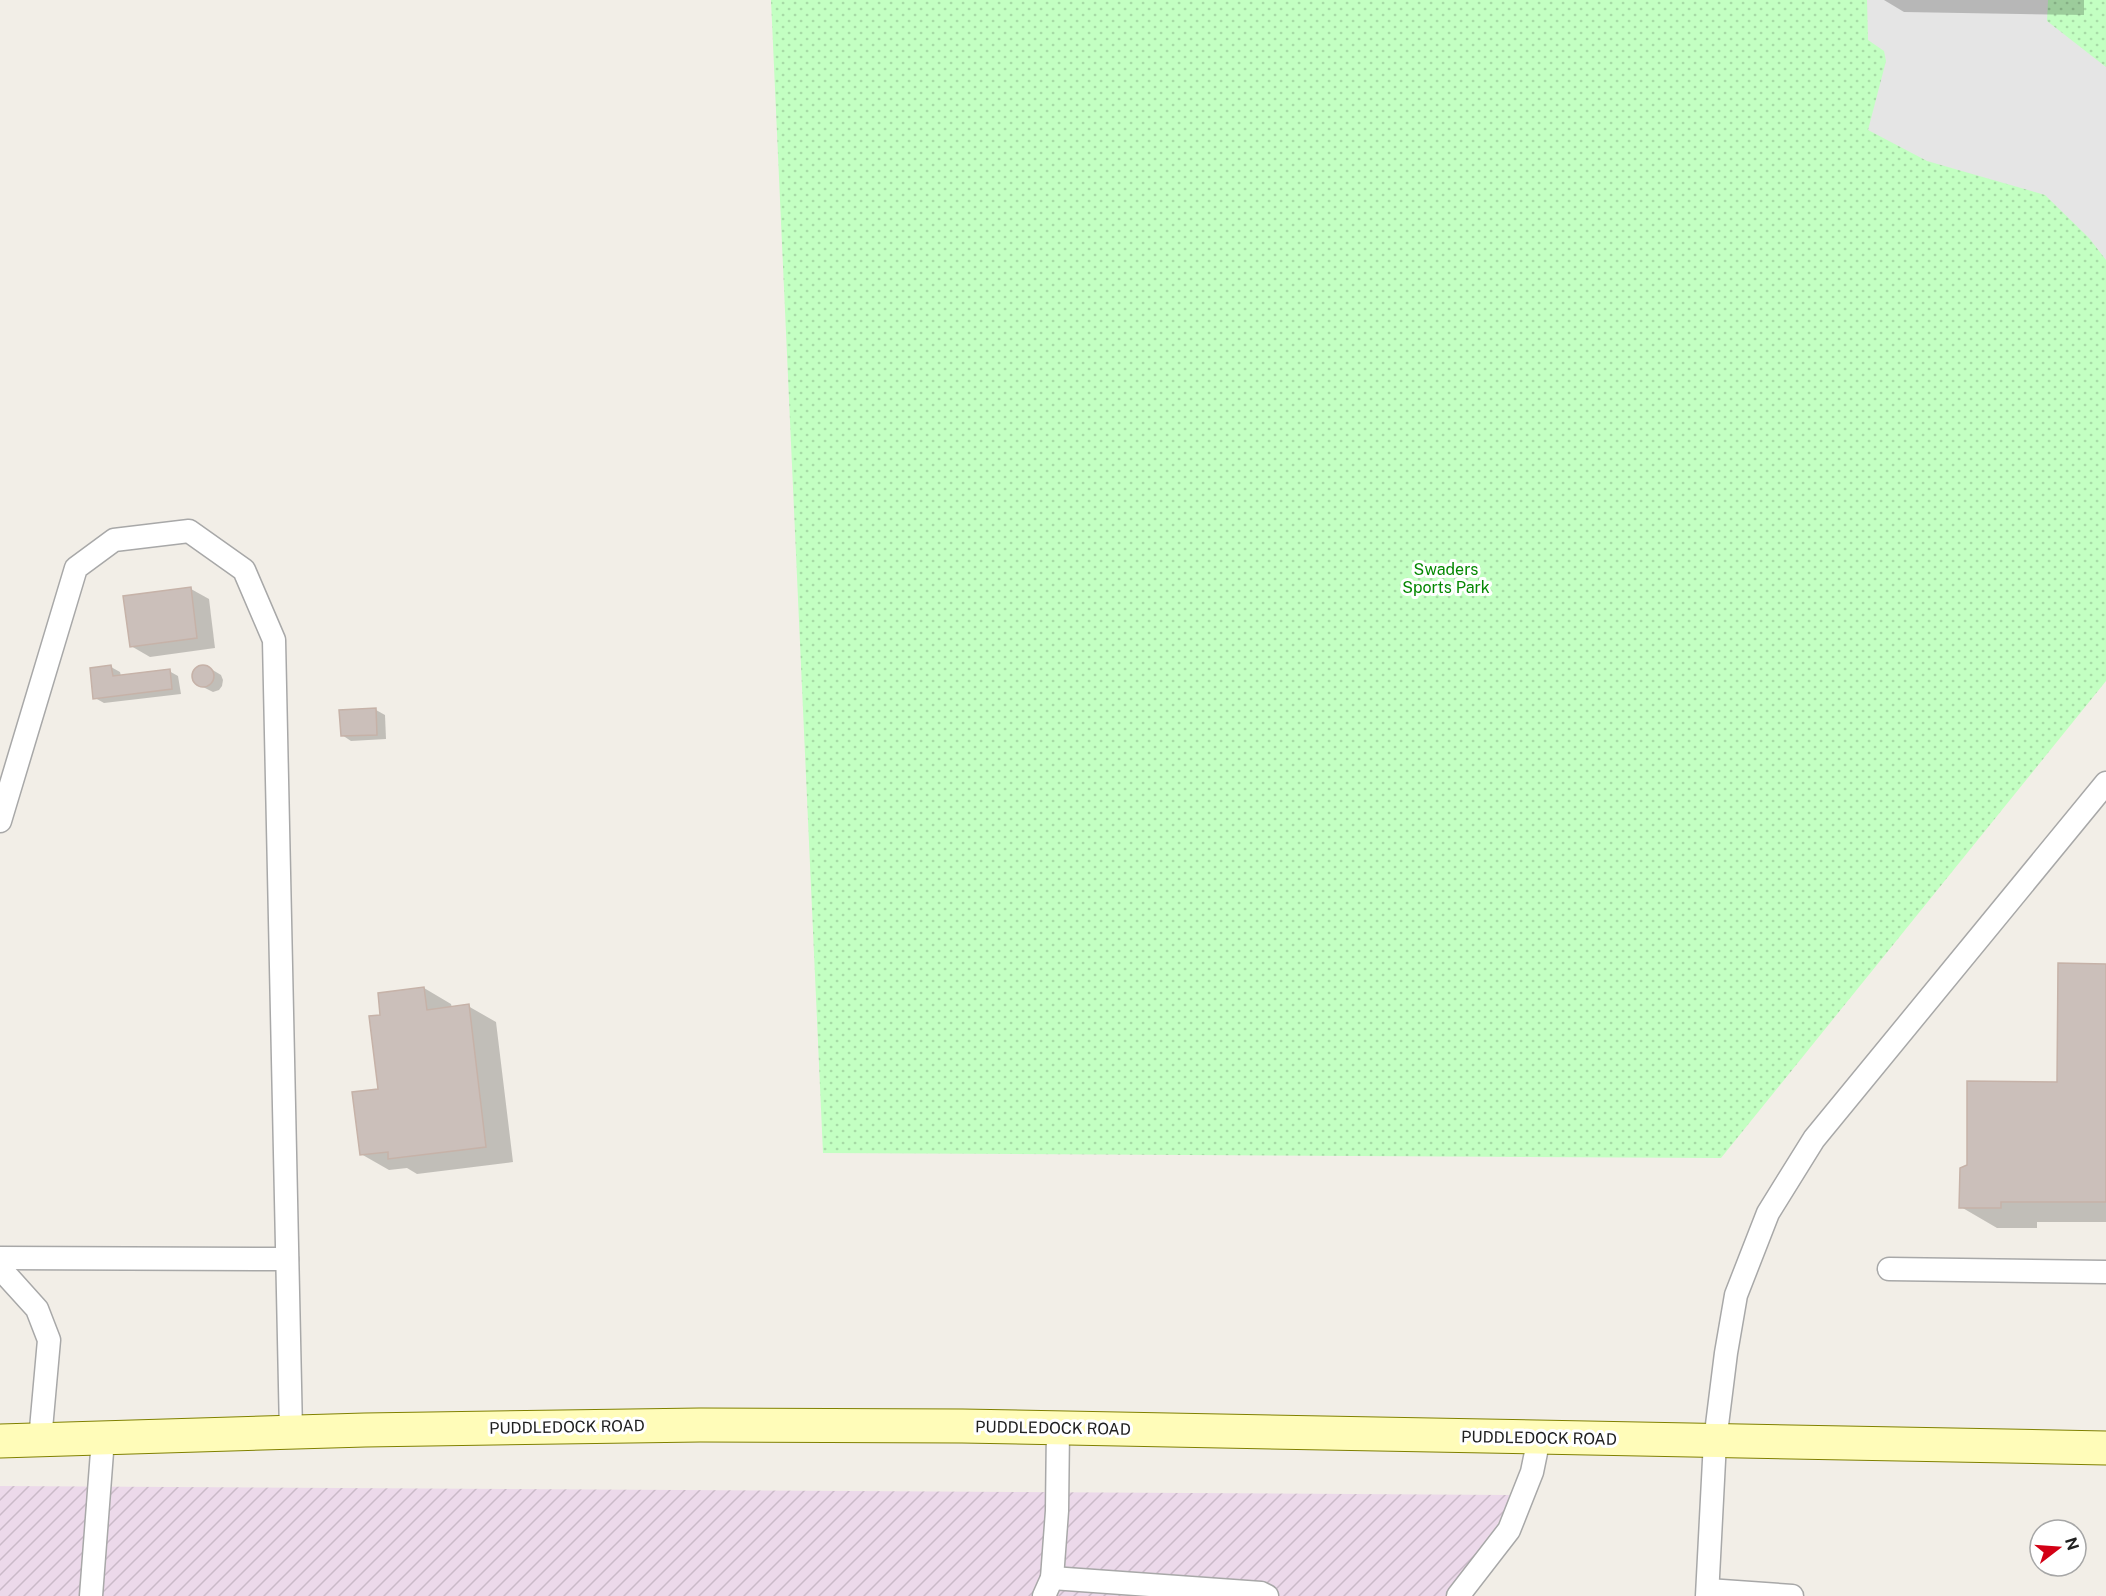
<svg xmlns="http://www.w3.org/2000/svg" width="2106" height="1596" font-family="'Public Sans',sans-serif">
  <style>
    .industrial { fill: url(#industrial-furrows) }
    .park { fill: url(#park-dots) }
    .parking { fill: #e5e5e5 }
    .shadow { fill: #0003 }
    .building { fill: #cbbfba; stroke: #c6b2a8; stroke-width: 1.5 }
    .lines { fill: none; stroke-linecap: round; stroke-linejoin: round }
    .lane-casing { stroke: #a8a8a8; stroke-width: 25 }
    .secondary-casing { stroke: #808100; stroke-width: 35 }
    .lane { stroke: #fff; stroke-width: 22 }
    .secondary { stroke: #fffcb9; stroke-width: 33 }
    .labels { text-anchor: middle; dominant-baseline: central; stroke-width: 6; stroke-linejoin: round; paint-order: stroke }
    .park-label { font-size: 16px; fill: #048802; stroke: #fff }
    .street-label { font-size: 16px; fill: #212121; stroke: #fff }
  </style>
  <defs>
    <pattern id="industrial-furrows" width="10" height="10" patternUnits="userSpaceOnUse" patternTransform="scale(1.5)"><rect width="10" height="10" fill="#ecd9ea"/><path d="M-1 1l2-2M0 10L10 0M9 11l2-2" fill="none" stroke="#cabac8"/></pattern>
    <pattern id="park-dots" width="8" height="8" patternUnits="userSpaceOnUse" patternTransform="scale(1.5)"><rect width="8" height="8" fill="#c3ffc2"/><path d="M2 2h.1M6 6h.1" fill="none" stroke="#a7daa6" stroke-width="1.8" stroke-linecap="round"/></pattern>
  </defs>
  <rect width="100%" height="100%" fill="#f2eee7"/>
  <path class="industrial" d="M0,1486L1511,1495L1465,1596H0Z"/>
  <path class="park" d="M771,0H2106V681L1721,1158L823,1153Z"/>
  <path class="parking" d="M1867,0H2048L2047,21L2106,67V260L2089,238L2045,195L1927,161L1868,130L1886,61L1884,51L1868,40Z"/>
  <g class="shadow">
    <path d="M1884,0H2084V15L1904,12Z"/>
    <path d="M191,589L209,599L215,648L150,657L131,646Z"/>
    <path d="M201,666H206L221,675L223,680L222,686L219,690L213,692L197,684L194,680V671Z"/>
    <path d="M111,667L120,672L121,676L169,671L178,676L181,694L104,703L95,698Z"/>
    <path d="M376,710L385,715L386,739L351,741L342,735L341,712Z"/>
    <path d="M2106,965V1222H2037V1228H1997L1961,1207L1968,1167L2058,1084Z"/>
    <path d="M424,988L451,1004L452,1008L468,1006L496,1022L513,1162L417,1174L407,1168L389,1170L361,1154L380,1090L382,1016Z"/>
  </g>
  <g class="building">
    <path d="M191,587L197,638L130,647L123,596Z"/>
    <circle cx="203" cy="676" r="11"/>
    <path d="M111,665L113,676L170,669L172,689L93,699L90,668Z"/>
    <path d="M376,708L377,735L341,736L339,710Z"/>
    <path d="M2058,963L2106,964V1202H2001V1208H1959L1960,1168L1967,1165V1081L2057,1082Z"/>
    <path d="M424,987L427,1010L469,1004L486,1147L388,1159V1152L360,1155L352,1092L378,1089L369,1016L380,1015L378,993Z"/>
  </g>
  <g class="lines">
    <defs>
      <g id="lane">
        <path d="M0,821L76,568L114,540L189,531L244,570L274,640L291,1432"/>
        <path d="M0,1258L287,1259"/>
        <path d="M0,1268L37,1309L49,1340L40,1440"/>
        <path d="M1889,1269L2106,1272"/>
        <path d="M1052,1578L1261,1593L1267,1596"/>
        <path d="M1708,1590L1792,1596"/>
        <path d="M91,1596L103,1439"/>
        <path d="M1044,1596L1052,1578L1057,1511L1058,1428"/>
        <path d="M1458,1596L1509,1530L1532,1472L1539,1438"/>
        <path d="M1707,1596L1715,1441L1726,1353L1736,1295L1768,1213L1814,1139L2106,783"/>
      </g>
      <path id="secondary" d="M0,1441L365,1430L700,1425L962,1426L2106,1448"/>
    </defs>
    <use href="#lane" class="lane-casing"/>
    <use href="#secondary" class="secondary-casing"/>
    <use href="#lane" class="lane"/>
    <use href="#secondary" class="secondary"/>
  </g>
  <g class="labels">
    <g class="park-label">
      <text x="1446" y="569">Swaders<tspan x="1446" dy="18">Sports Park</tspan></text>
    </g>
    <g class="street-label">
      <text transform="translate(567 1427) rotate(-1)">PUDDLEDOCK ROAD</text>
      <text transform="translate(1053 1428) rotate(1)">PUDDLEDOCK ROAD</text>
      <text transform="translate(1539 1438) rotate(1)">PUDDLEDOCK ROAD</text>
    </g>
  </g>
  <g transform="translate(2058 1548) rotate(73)"><circle r="28" fill="#ffffff" stroke="#a6a6a6" stroke-width="1.5"/>
  <path d="M0-4.5L10 22L0 15L-10 22Z" fill="#d30015"/>
  <text y="-9" font-size="16" font-weight="bold" text-anchor="middle" fill="#212121">N</text>
  </g>
</svg>
